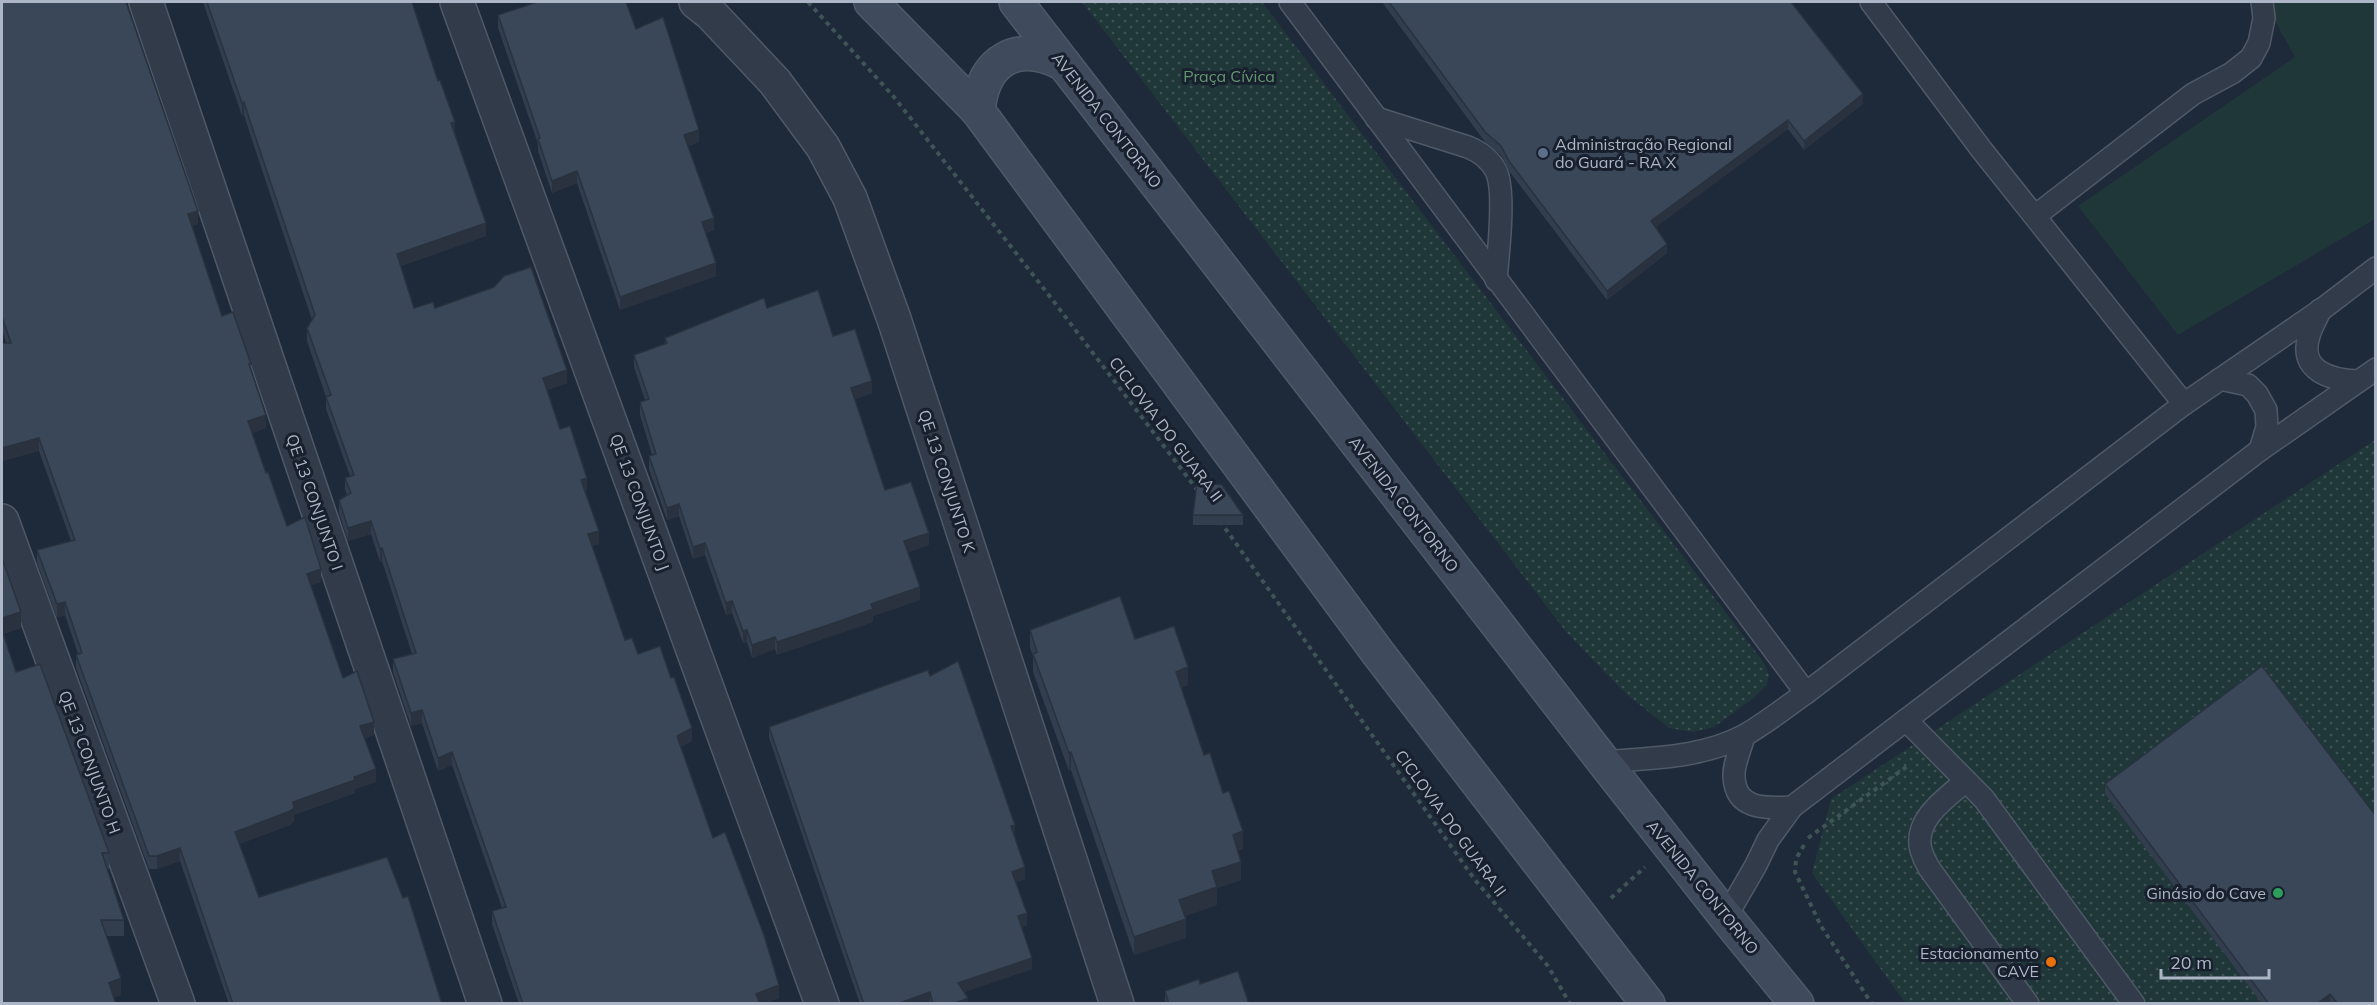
<svg xmlns="http://www.w3.org/2000/svg" width="2377" height="1005" font-family="Mulish,sans-serif">
  <style>
    .grass { fill: #20373a }
    .park { fill: url(#park-dots) }
    .lines { fill: none; stroke-linecap: round; stroke-linejoin: round }
    .lane-casing { stroke: #4f5967; stroke-width: 24 }
    .street-casing { stroke: #4f5967; stroke-width: 36 }
    .secondary-casing { stroke: #4f5967; stroke-width: 36 }
    .path { stroke: #3e5457; stroke-width: 4; stroke-dasharray: 4.5 4.5; stroke-linecap: butt }
    .lane { stroke: #323b49; stroke-width: 21 }
    .street { stroke: #323b49; stroke-width: 33 }
    .secondary { stroke: #404a5d; stroke-width: 33 }
    .wall { fill: #323d4d }
    .shaded-wall { fill: #29323e }
    .building { fill: #3a4759; stroke: #29323e; stroke-width: 1.5 }
    .service-dot { fill: #5c6f8a; stroke: #18202e; stroke-width: 2 }
    .leisure-dot { fill: #2e9e5b; stroke: #18202e; stroke-width: 2 }
    .food-dot { fill: #e8710a; stroke: #18202e; stroke-width: 2 }
    .labels { text-anchor: middle; dominant-baseline: central; stroke-width: 6; stroke-linejoin: round; paint-order: stroke }
    .park-label { font-size: 16px; fill: #62986f; stroke: #18202e }
    .street-label { font-size: 16px; fill: #acb6c6; stroke: #18202e }
    .poi-label { font-size: 16px; fill: #acb6c6; stroke: #18202e; text-anchor: end }
  </style>
  <defs>
    <pattern id="park-dots" width="8" height="8" patternUnits="userSpaceOnUse" patternTransform="scale(1.5)"><rect width="8" height="8" fill="#20373a"/><path d="M2 2h.1M6 6h.1" fill="none" stroke="#3e5255" stroke-width="1.8" stroke-linecap="round"/></pattern>
  </defs>
  <rect width="100%" height="100%" fill="#1e2939"/>
  <path class="grass" d="M2264,2H2375V219L2178,335L2078,206L2295,57Z"/>
  <g class="park">
    <path d="M1082,2H1262L1764,663L1769,675L1767,685L1751,700L1714,727L1693,732L1669,728L1626,694L1567,633Z"/>
    <path d="M2375,440V1003H1905L1812,873L1831,799Z"/>
  </g>
  <g class="lines">
    <defs>
      <g id="lane">
        <path d="M1290,2L1806,693"/>
        <path d="M1871,2L1981,149L2184,404"/>
        <path d="M1376,118L1468,147C1480,152 1490,159 1496,171C1506,191 1498,256 1496,280"/>
        <path d="M2035,216L2193,94L2232,73L2251,58L2259,43L2264,18L2262,2"/>
        <path d="M2320,310C2317,319 2311,327 2309,336C2298,371 2331,380 2358,381"/>
        <path d="M2220,379L2248,385L2257,394L2266,410L2267,427L2260,450"/>
        <path d="M1906,720L1984,799L2134,1004"/>
        <path d="M1744,736C1741,748 1733,765 1734,777C1736,811 1767,808 1792,807"/>
        <path d="M1604,762C1650,758 1703,758 1745,735C1766,723 1786,707 1806,693L2184,404L2321,310L2376,268"/>
        <path d="M1966,781C1946,798 1913,820 1921,850C1923,857 1926,863 1929,868L2028,1004"/>
        <path d="M1726,917L1756,865L1768,840L1792,807L2260,450L2376,369"/>
      </g>
      <g id="street">
        <path d="M146,2L485,1004"/>
        <path d="M457,2L822,1004"/>
        <path d="M696,2L710,13L775,82L823,147L850,198L894,319L1117,1004"/>
        <path d="M2,521L178,1004"/>
      </g>
      <g id="secondary">
        <path d="M871,2L978,111L1378,653L1648,1004"/>
        <path d="M1016,2L1604,762L1726,917L1797,1004"/>
        <path d="M978,111C983,59 1017,40 1064,64"/>
      </g>
    </defs>
    <use href="#lane" class="lane-casing"/>
    <use href="#street" class="street-casing"/>
    <use href="#secondary" class="secondary-casing"/>
    <g class="path">
      <path d="M808,2L894,97L1048,294L1198,491"/>
      <path d="M1220,521L1475,880L1548,966L1570,1004"/>
      <path d="M1808,838L1909,765"/>
      <path d="M1804,845L1796,859L1795,872L1821,926L1872,1004"/>
      <path d="M1611,898L1645,867"/>
    </g>
    <use href="#lane" class="lane"/>
    <use href="#street" class="street"/>
    <use href="#secondary" class="secondary"/>
  </g>
  <g class="wall">
    <path d="M2,2L198,224L192,226L222,316L251,370L266,428L252,433L266,473L287,526L321,582L311,585L343,678L374,735L365,738L376,782L355,789V793L294,815V821L290,825L239,844L259,897L442,1004H229L180,861L157,869H149L76,668V655L78,654L65,615L57,618L37,563V550L71,541L39,451L2,461V343H6L2,330Z"/>
    <path d="M203,2H412L455,133L486,236L401,266L414,308H435L567,383L547,390L560,429L587,491L585,492L599,544L592,546L625,640L638,654L692,741L681,747L713,838L779,998L764,1004H519L492,924V911L502,908L452,765L438,771L422,723L411,726L393,672V659L412,654L382,561L380,562L371,534L348,541L339,513V500L347,495L345,490V478L350,476L326,409V397L307,341V328L312,320L251,137L244,115L242,116Z"/>
    <path d="M1382,2H1791L1863,104L1804,150L1788,129L1655,227L1667,253L1607,300L1509,171L1501,155L1485,142Z"/>
    <path d="M498,15L636,29L699,142L688,146L714,230L706,233L716,276L620,310L577,183L552,193L538,151V144L498,28Z"/>
    <path d="M767,308L833,336L872,393L855,399L885,490L929,545L908,552L920,600L873,616V622L837,634L777,655L775,649L752,658L747,642L743,643L732,613L726,615L705,555L693,559L679,516L667,520L649,469V456L652,455L640,415V402L645,400L634,367V355L665,344V338Z"/>
    <rect x="1193" y="515" width="50" height="10"/>
    <path d="M2,561L21,628L3,634L16,672L109,853V869H107L124,920V936H106L121,995L114,997L2,1004Z"/>
    <path d="M1030,630L1135,639L1188,685L1181,688L1204,755L1243,849L1237,851L1241,880L1217,888V905L1185,916L1186,938L1134,955L1071,770L1069,771L1033,672V656L1030,648Z"/>
    <path d="M930,676L1015,836L1025,879L1016,882L1027,925L1022,927L1032,969L964,992L968,1004H860L769,738V727Z"/>
    <path d="M2105,784L2376,1004H2262L2105,794Z"/>
    <path d="M1200,984L1249,1004H1165V991Z"/>
  </g>
  <g class="shaded-wall">
    <path d="M1863,94V104L1804,150V141Z"/>
    <path d="M244,102V115L242,116V103Z"/>
    <path d="M1788,120V129L1651,231V221Z"/>
    <path d="M455,122V135L451,123Z"/>
    <path d="M699,130V142L684,148V135Z"/>
    <path d="M577,171V183L552,193V181Z"/>
    <path d="M198,211V224L188,227V214Z"/>
    <path d="M714,218V230L702,234V222Z"/>
    <path d="M486,223V236L397,267V254Z"/>
    <path d="M1667,244V253L1607,300V291Z"/>
    <path d="M716,263V276L620,310V297Z"/>
    <path d="M567,370V383L543,391V378Z"/>
    <path d="M872,381V393L851,400V388Z"/>
    <path d="M266,415V428L248,435V421Z"/>
    <path d="M39,438V451L2,461V448Z"/>
    <path d="M587,478V491L581,493V480Z"/>
    <path d="M679,504V516L667,520V508Z"/>
    <path d="M371,521V534L348,541V528Z"/>
    <path d="M599,531V544L588,547V534Z"/>
    <path d="M929,533V545L904,554V541Z"/>
    <path d="M705,543V555L693,559V547Z"/>
    <path d="M382,548V561L380,562V549Z"/>
    <path d="M321,569V582L307,587V574Z"/>
    <path d="M920,587V600L873,616V622L777,655V642L871,604Z"/>
    <path d="M732,601V613L726,615V603Z"/>
    <path d="M65,602V615L57,618V604Z"/>
    <path d="M21,612V628L2,634V618Z"/>
    <path d="M747,630V642L743,643V631Z"/>
    <path d="M775,637V649L752,658V645Z"/>
    <path d="M1188,667V685L1176,690V672Z"/>
    <path d="M422,710V723L411,726V713Z"/>
    <path d="M374,722V735L360,739V726Z"/>
    <path d="M692,728V741L677,749V736Z"/>
    <path d="M452,752V765L438,771V758Z"/>
    <path d="M1071,752V770L1069,771V753Z"/>
    <path d="M376,769V782L355,789V793L294,815V821L290,825L235,846V832L293,802L354,777Z"/>
    <path d="M1015,825V836L1011,837V826Z"/>
    <path d="M1243,831V849L1233,853V835Z"/>
    <path d="M180,848V861L157,869V856Z"/>
    <path d="M1241,862V880L1217,888V905L1179,918V900L1212,871Z"/>
    <path d="M1025,867V879L1012,884V872Z"/>
    <path d="M1027,913V925L1018,928V916Z"/>
    <path d="M1186,919V938L1134,955V937Z"/>
    <path d="M1032,958V969L958,994V983Z"/>
    <path d="M121,978V995L109,999V983Z"/>
    <path d="M779,985V998L764,1004H756V994Z"/>
    <path d="M930,992V1004H897Z"/>
    <path d="M2330,994V1003L2317,1004Z"/>
    <path d="M968,998V1004H953Z"/>
  </g>
  <g class="building">
    <path d="M2,2H126L198,211L188,214L222,316L233,312L251,364H249L266,415L248,421L266,473L268,472L287,526L305,517L321,569L307,574L343,678L357,671L374,722L360,726L376,769L354,777L355,780L293,802L294,808L290,811L235,832L259,897L387,857L403,898L408,896L442,1004H233L180,848L157,856H149L76,655L82,653L65,602L57,604L37,550L75,540L39,438L2,448V343H11L2,317Z"/>
    <path d="M207,2H412L438,81L440,80L455,122L451,123L486,223L397,254L414,308L433,302L435,308L494,287L504,276L531,267L567,370L543,378L560,429L570,426L587,478L581,480L599,531L588,534L625,640L632,638L638,654L660,646L671,678L674,677L692,728L677,736L713,838L725,832L764,935L779,985L756,994L760,1004H523L492,911L506,907L452,752L438,758L422,710L411,713L393,659L416,653L382,548L380,549L371,521L348,528L339,500L351,493L345,478L354,475L326,397L331,395L307,328L315,315L251,124L244,102L242,103Z"/>
    <path d="M537,2H626L636,29L663,17L699,130L684,135L714,218L702,222L716,263L620,297L577,171L552,181L538,139L540,138L498,15Z"/>
    <path d="M1389,2H1791L1863,94L1804,141L1788,120L1651,221L1667,244L1607,291L1509,161L1501,146L1485,132Z"/>
    <path d="M818,290L833,336L855,329L872,381L851,388L885,490L911,482L929,533L904,541L920,587L871,604L873,609L837,622L777,642L775,637L752,645L747,630L743,631L732,601L726,603L705,543L693,547L679,504L667,508L649,456L656,454L640,402L649,399L634,355L667,343L665,338L764,298L767,308Z"/>
    <path d="M1197,482L1222,485L1243,515H1193Z"/>
    <path d="M3,561L21,612L2,618V561Z"/>
    <path d="M1120,596L1135,639L1174,626L1188,667L1176,672L1204,755L1210,753L1223,793L1229,791L1243,831L1233,835L1241,862L1212,871L1217,887L1179,900L1186,919L1134,937L1071,752L1069,753L1033,654L1037,652L1030,630Z"/>
    <path d="M2,630L16,672L40,664L109,853H102L124,920H101L121,978L109,983L116,1004H2Z"/>
    <path d="M958,661L1015,825L1011,826L1025,867L1012,872L1027,913L1018,916L1032,958L958,983L968,998L953,1004H933L930,992L897,1004H864L769,727L928,670L930,676Z"/>
    <path d="M2262,666L2376,816V1004H2338L2330,994L2317,1004H2269L2105,784Z"/>
    <path d="M1238,971L1249,1004H1169L1165,991L1199,979L1200,984Z"/>
  </g>
  <circle class="service-dot" cx="1543" cy="153" r="6"/>
  <circle class="leisure-dot" cx="2278" cy="893" r="6"/>
  <circle class="food-dot" cx="2051" cy="962" r="6"/>
  <g class="labels">
    <g class="park-label">
      <text x="1229" y="76">Praça Cívica</text>
    </g>
    <g class="street-label">
      <text transform="translate(1107 120) rotate(52)">AVENIDA CONTORNO</text>
      <text transform="translate(1166 429) rotate(53)">CICLOVIA DO GUARA II</text>
      <text transform="translate(947 481) rotate(72)">QE 13 CONJUNTO K</text>
      <text transform="translate(315 502) rotate(71)">QE 13 CONJUNTO I</text>
      <text transform="translate(640 502) rotate(70)">QE 13 CONJUNTO J</text>
      <text transform="translate(1404 504) rotate(52)">AVENIDA CONTORNO</text>
      <text transform="translate(90 762) rotate(70)">QE 13 CONJUNTO H</text>
      <text transform="translate(1451 823) rotate(54)">CICLOVIA DO GUARA II</text>
      <text transform="translate(1703 887) rotate(51)">AVENIDA CONTORNO</text>
    </g>
    <g class="poi-label">
      <text x="1555" y="144" text-anchor="start">Administração Regional<tspan x="1555" dy="18">do Guará - RA X</tspan></text>
      <text x="2266" y="893">Ginásio do Cave</text>
      <text x="2039" y="953">Estacionamento<tspan x="2039" dy="18">CAVE</tspan></text>
    </g>
  </g>
  <rect width="2377" height="1005" fill="none" stroke="#acb6c6" stroke-width="6"/>
  <path d="M2161 969v9h108v-9" fill="none" stroke="#acb6c6" stroke-width="3"/>
  <text x="2170" y="969" font-size="18" fill="#acb6c6" stroke="#18202e" stroke-width="4.5" paint-order="stroke">20 m</text>
</svg>
